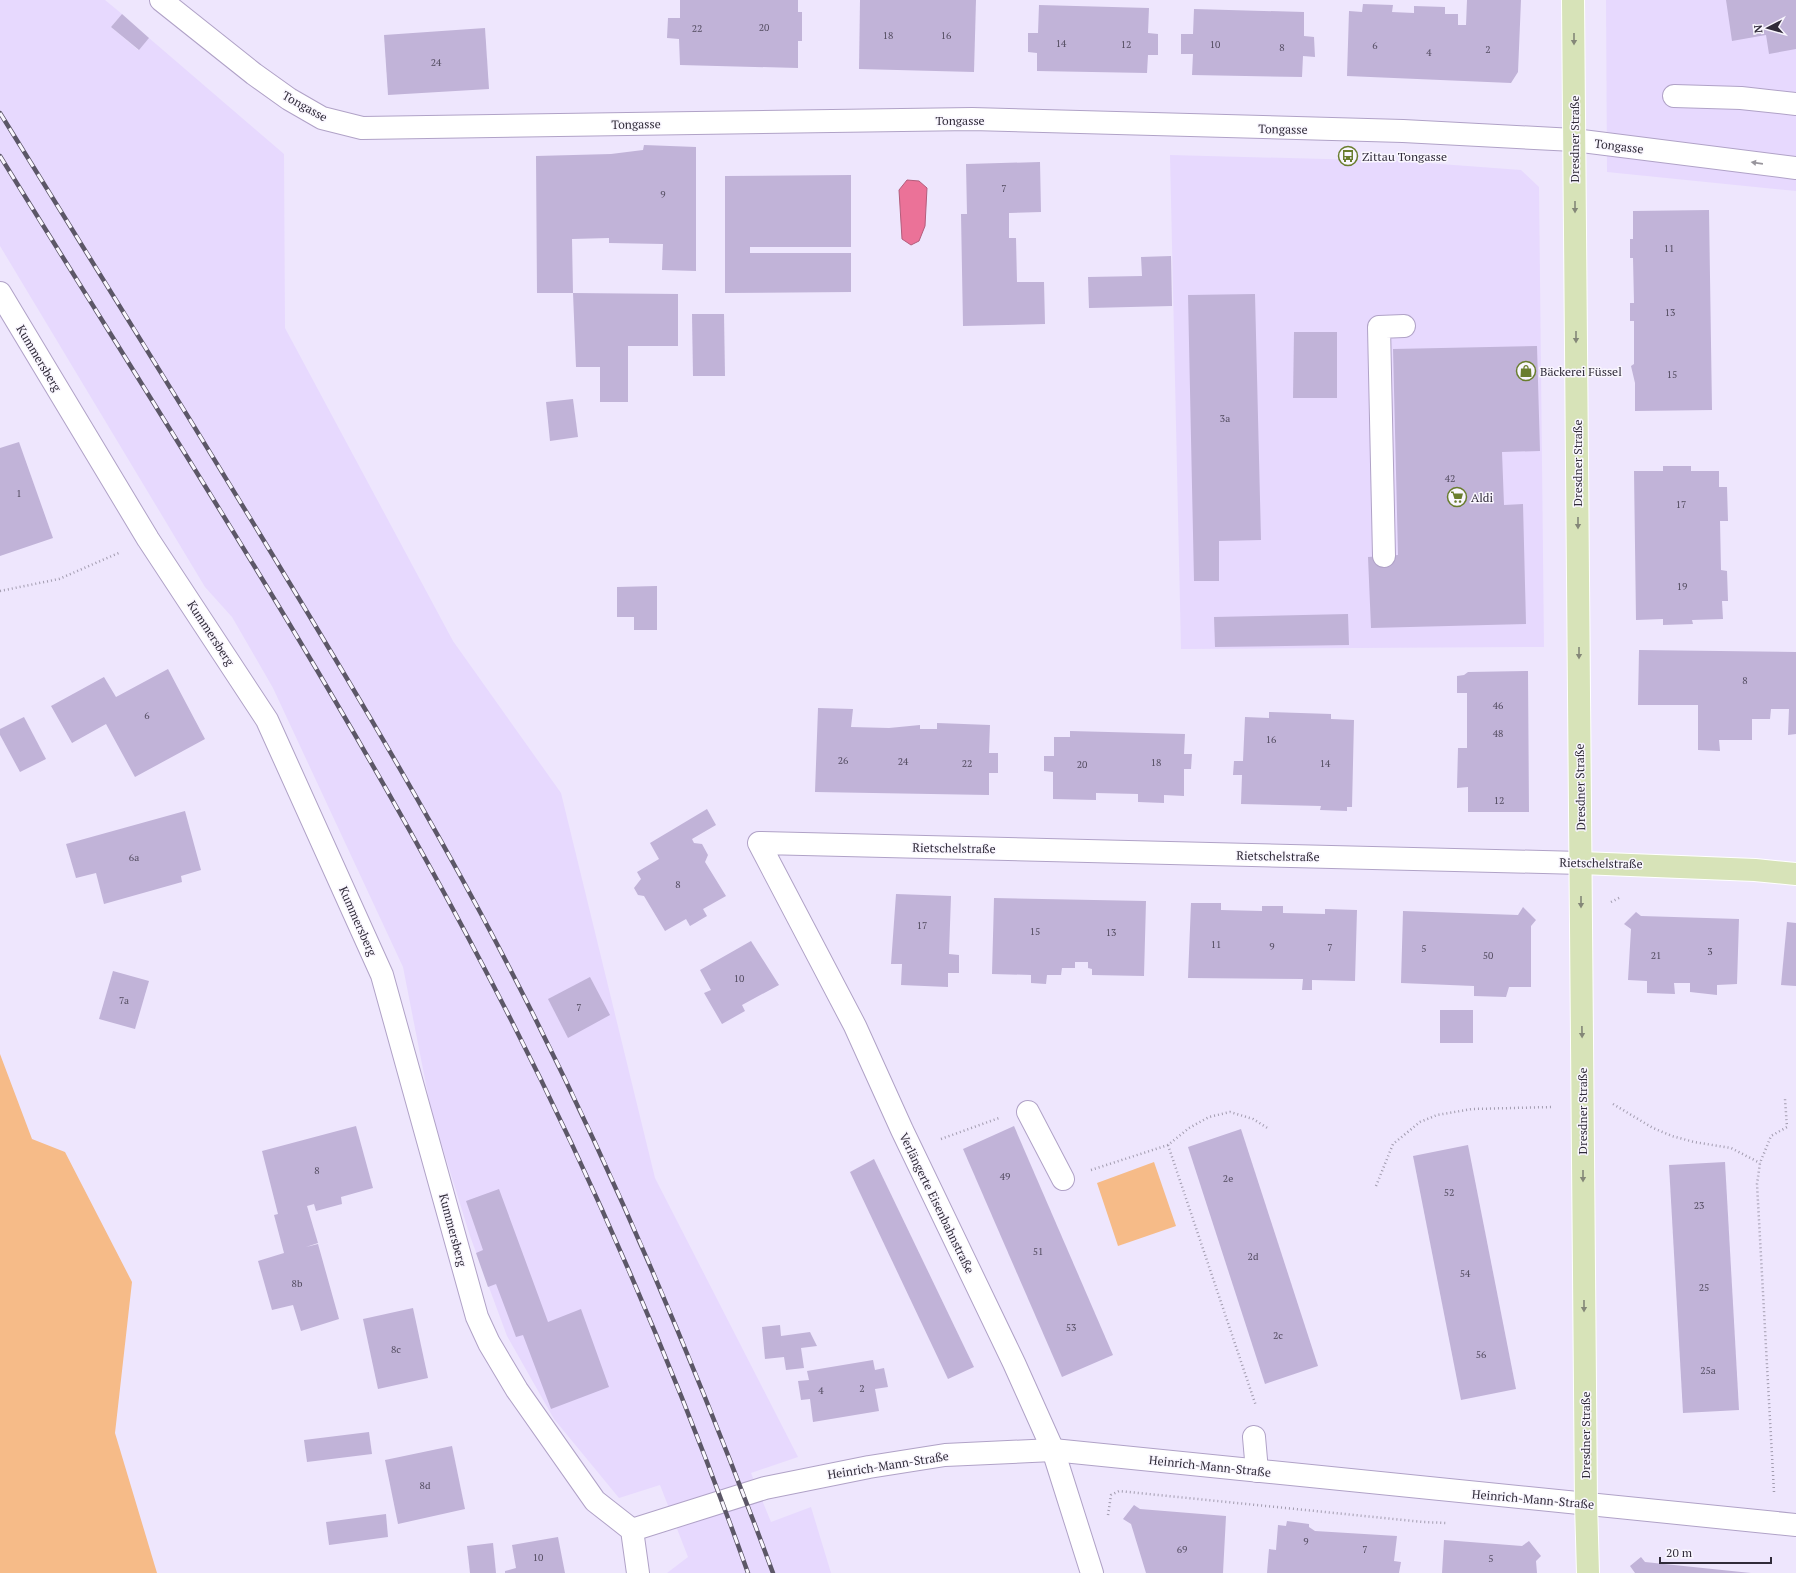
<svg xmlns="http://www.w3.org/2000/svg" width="1796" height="1573" font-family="'PT Serif',serif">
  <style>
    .built { fill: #e7d9fe }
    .green { fill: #f6bb88 }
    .water { fill: #eb7298; stroke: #b35d7c }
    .building { fill: #c1b3d8 }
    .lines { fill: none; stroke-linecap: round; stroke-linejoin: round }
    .minor-casing { stroke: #b0a2c7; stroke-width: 24 }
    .major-casing { stroke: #fff; stroke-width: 24 }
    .path { stroke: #a29caf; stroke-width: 2.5; stroke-dasharray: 1 3; stroke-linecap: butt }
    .minor { stroke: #fff; stroke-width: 22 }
    .major { stroke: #d7e3b8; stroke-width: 22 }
    .rail-casing { stroke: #5c5767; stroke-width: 4.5 }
    .rail { stroke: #f9f6fe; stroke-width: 3; stroke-dasharray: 9; stroke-linecap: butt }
    .oneway { fill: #848778 }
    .oneway2 { fill: #98959c }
    .labels { text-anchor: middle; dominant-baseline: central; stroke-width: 3; stroke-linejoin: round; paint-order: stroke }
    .number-label { font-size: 10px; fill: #544d61 }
    .street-label { font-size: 12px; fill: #302b39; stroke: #f9f6fe }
    .poi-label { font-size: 12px; fill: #302b39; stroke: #f9f6fe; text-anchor: start }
  </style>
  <rect width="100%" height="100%" fill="#eee6fd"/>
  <g class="built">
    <path d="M0,0H105L122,14L111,27L138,50L149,38L284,154L285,328L453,641L561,793L655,1178L798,1457L751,1473L771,1522L811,1507L831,1573H667L688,1557L660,1485L619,1498L554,1419L507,1336L470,1236L431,1110L403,967L273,688L232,617L205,587L0,246Z"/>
    <path d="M1606,0H1796V191L1607,172Z"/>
    <path d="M1170,155L1400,161L1521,170L1539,187L1544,647L1181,649Z"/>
  </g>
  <g class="green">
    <path d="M0,1054L32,1139L65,1152L132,1282L115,1433L157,1573H0Z"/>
    <path d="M1154,1162L1176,1226L1118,1246L1097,1183Z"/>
  </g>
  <path class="water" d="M907,180L919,181L927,188L925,226L919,241L911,245L902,239L899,190Z"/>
  <g class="building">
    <path d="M680,0H798V12H802V41H798V68L680,65L679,39L667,38L668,18H680Z"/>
    <path d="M860,0H976L974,72L859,69Z"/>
    <path d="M1467,0H1521L1518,72L1511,83L1347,76L1349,11L1362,12L1363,4L1393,5L1392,12L1414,13V6L1445,7V14H1458V25H1466Z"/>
    <path d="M1726,0H1796V49L1769,54L1766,35L1732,41Z"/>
    <path d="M1039,5L1149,8L1148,33L1158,34V55H1148L1147,73L1037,71V53L1028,52V33H1038Z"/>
    <path d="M1194,9L1304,12V36L1314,37L1315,57L1303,56L1302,77L1192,75L1193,54H1181V34H1193Z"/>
    <path d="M122,14L149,38L139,50L111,27Z"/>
    <path d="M485,28L489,89L388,95L384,35Z"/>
    <path d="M644,145L696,147V271L662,270L663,244L609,243V238L572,239L573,293H537L536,156L611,154L643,150Z"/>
    <path d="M1040,162L1041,212L1009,213V238H1016L1017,282H1044L1045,324L963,326L961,214H967L966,164Z"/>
    <path d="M851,175V247H750V253H851V292L725,293V176Z"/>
    <path d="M1709,210L1712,410L1635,411V383L1631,366L1634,364V321H1630V303H1634L1633,258H1630V239H1633V211Z"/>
    <path d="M1171,256L1172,306L1089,308L1088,277L1142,276L1141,257Z"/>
    <path d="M573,293L678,294V346H628V402H600V367H576Z"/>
    <path d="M1255,294L1261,540L1219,541V581H1194L1188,295Z"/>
    <path d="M692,314H724L725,376H693Z"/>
    <path d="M1294,332H1337V398H1293Z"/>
    <path d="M1537,346L1540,451L1502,452L1504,505L1523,504L1526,624L1371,628L1368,557L1398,555L1393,349Z"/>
    <path d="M573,399L578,437L550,441L546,402Z"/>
    <path d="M19,442L53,538L0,556V448Z"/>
    <path d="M1663,466H1691V471H1719V487H1727L1728,521H1720L1721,570L1727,571L1728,601H1722L1723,619L1692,620L1693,624L1663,625V619L1636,620L1634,471H1663Z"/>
    <path d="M657,586V630H634V617H617V587Z"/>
    <path d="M1348,614L1349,645L1215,647L1214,617Z"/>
    <path d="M1639,650L1796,652V734L1788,735L1789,709H1771L1770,719H1752V740H1719L1720,751L1698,750V705H1638Z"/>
    <path d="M168,669L205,739L135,777L106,724L72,743L51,706L104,677L116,697Z"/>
    <path d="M1528,671L1529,812H1468V787L1457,788L1458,748H1467V693H1457V676L1464,675L1468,672Z"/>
    <path d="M818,708L853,709L851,727L889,728L920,725V729H937V723L990,725L989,753H998V773H989V795L815,792Z"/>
    <path d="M1269,712L1331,714V719L1354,720L1352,807H1347V811L1320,810L1321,806L1241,804L1242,775H1233L1234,761H1243L1245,717L1269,718Z"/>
    <path d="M24,717L46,759L20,772L0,735V729Z"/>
    <path d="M1070,731L1185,734L1184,754H1192L1191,769H1184V796L1164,795V803L1138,802V794L1096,793V800L1053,799V772L1044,771V756H1054V737H1070Z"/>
    <path d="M707,809L716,825L692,839L694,843L702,844L708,855L705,862L726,896L703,909L707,916L690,926L686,919L665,931L644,896L638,895L634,888L641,879L637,872L659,859L650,843Z"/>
    <path d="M185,811L201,870L181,876L182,882L104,904L96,873L76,878L66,844Z"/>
    <path d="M896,894L951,896L949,954L959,955V973H948V987L901,985L902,964H891Z"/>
    <path d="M994,898L1146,901L1144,976L1092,975V969L1088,968V962H1075V968H1062L1061,975H1047L1046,984L1031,983V975L992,974Z"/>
    <path d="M1191,903H1221V910L1262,911V906H1283V913L1325,914V909L1357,910L1355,981L1312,980V990H1302L1303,979L1188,978Z"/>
    <path d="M1523,907L1536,920L1531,926V987H1509L1506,997L1474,996V986L1401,983L1403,911L1518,915Z"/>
    <path d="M1636,912L1641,916L1739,919L1737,984L1717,985V995L1690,992V983H1674L1675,994L1647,993V981L1628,980L1631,929L1624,924Z"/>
    <path d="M1787,922L1796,923V986L1781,985Z"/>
    <path d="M751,941L779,985L742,1005L745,1011L722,1024L704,993L711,990L700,970Z"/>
    <path d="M113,971L149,981L135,1029L99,1019Z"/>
    <path d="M590,977L610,1015L568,1038L548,999Z"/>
    <rect x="1440" y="1010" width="33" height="33"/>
    <path d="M356,1126L373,1188L341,1197L342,1204L316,1211L314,1204L307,1206L318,1243L306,1247L318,1244L339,1319L301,1331L293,1305L272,1310L258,1261L284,1253L274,1215L278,1214L262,1151Z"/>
    <path d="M1014,1126L1113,1355L1062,1377L963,1149Z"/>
    <path d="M1241,1129L1318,1366L1265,1384L1188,1147Z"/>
    <path d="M1468,1145L1516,1389L1461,1400L1413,1156Z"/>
    <path d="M874,1159L974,1367L948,1379L850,1172Z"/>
    <path d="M1725,1162L1739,1410L1683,1413L1669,1165Z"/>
    <path d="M499,1189L548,1322L581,1309L609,1387L551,1409L523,1335L516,1337L496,1284L488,1287L476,1253L483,1250L466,1201Z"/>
    <path d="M413,1308L428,1378L378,1389L363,1319Z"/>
    <path d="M780,1325L781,1336L810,1332L817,1346L801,1348L804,1368L786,1370L784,1357L765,1359L762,1327Z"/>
    <path d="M873,1360L875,1370L884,1368L888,1387L875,1389L879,1411L813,1422L810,1399L801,1400L798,1381L809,1380L807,1371Z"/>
    <path d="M369,1432L372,1454L307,1462L304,1440Z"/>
    <path d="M452,1446L465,1509L398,1524L385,1460Z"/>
    <path d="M1134,1505L1140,1509L1226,1516L1223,1573H1146L1131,1524L1123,1519Z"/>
    <path d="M386,1514L388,1537L329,1545L326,1522Z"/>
    <path d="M1287,1521L1309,1524V1527L1315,1531L1397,1536L1394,1561L1401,1562L1399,1573H1267L1269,1549L1276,1550L1278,1525L1286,1526Z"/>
    <path d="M558,1537L565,1573H505V1571L516,1568L512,1545Z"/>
    <path d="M1444,1540L1522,1546L1529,1541L1541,1556L1536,1561L1537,1573H1442Z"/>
    <path d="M493,1543L496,1573H470L467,1546Z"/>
    <path d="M1641,1557L1645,1562L1751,1573H1635L1630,1566Z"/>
  </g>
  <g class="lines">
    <defs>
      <g id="minor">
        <path d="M161,0L254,74L289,99L322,118L362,128L972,119L1403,131L1574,140L1796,168"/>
        <path d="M1674,96L1741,98L1796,104"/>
        <path d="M0,293L148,539L267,720L382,975L477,1317L489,1343L517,1390L595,1501L632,1530L638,1573"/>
        <path d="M1384,556L1379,327L1404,326"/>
        <path d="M1028,1112L1063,1179"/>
        <path d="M1254,1437L1257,1471"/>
        <path d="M632,1530L765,1488L869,1467L945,1455L1053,1450L1796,1525"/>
        <path d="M1092,1573L1053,1450L1014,1363L902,1130L855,1026L759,843L1581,863"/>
      </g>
      <g id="major">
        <path d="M1573,0L1586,1503L1588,1573"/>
        <path d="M1581,863L1755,870L1796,874"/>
      </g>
    </defs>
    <use href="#minor" class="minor-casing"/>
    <use href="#major" class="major-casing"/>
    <g class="path">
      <path d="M0,591L59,579L121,552"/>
      <path d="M1611,902L1621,897"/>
      <path d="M1613,1104L1653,1128L1672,1136L1694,1142L1731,1148L1760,1163"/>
      <path d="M941,1139L999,1118"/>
      <path d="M1168,1145L1256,1406"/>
      <path d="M1091,1170L1168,1145L1189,1128L1209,1117L1230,1112L1253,1119L1269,1129"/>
      <path d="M1376,1186L1393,1144L1420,1122L1437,1115L1472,1109L1552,1107"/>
      <path d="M1774,1492L1757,1184L1760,1163L1771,1136L1787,1127L1785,1099"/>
      <path d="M1108,1515L1111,1495L1119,1491L1423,1522L1447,1523"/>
    </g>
    <use href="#minor" class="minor"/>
    <use href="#major" class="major"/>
    <defs>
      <g id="rail">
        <path d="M0,113C86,252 173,391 258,531C334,656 410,782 480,912C594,1124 689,1347 773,1573"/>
        <path d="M0,156C164,422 335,684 480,960C583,1155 674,1365 748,1573"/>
      </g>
    </defs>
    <use href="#rail" class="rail-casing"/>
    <use href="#rail" class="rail"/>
  </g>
  <defs><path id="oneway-solid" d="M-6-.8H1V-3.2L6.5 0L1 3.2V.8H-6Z"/></defs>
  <g class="oneway">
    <use href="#oneway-solid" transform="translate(1574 39) rotate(90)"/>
    <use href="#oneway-solid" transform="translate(1575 207) rotate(90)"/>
    <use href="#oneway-solid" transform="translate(1576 337) rotate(90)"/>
    <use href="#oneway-solid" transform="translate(1578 523) rotate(90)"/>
    <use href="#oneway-solid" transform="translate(1579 653) rotate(90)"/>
    <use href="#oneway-solid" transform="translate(1581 902) rotate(90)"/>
    <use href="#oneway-solid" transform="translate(1582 1032) rotate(89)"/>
    <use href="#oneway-solid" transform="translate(1583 1176) rotate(90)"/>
    <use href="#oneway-solid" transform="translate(1584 1306) rotate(90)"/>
  </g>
  <use class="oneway2" href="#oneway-solid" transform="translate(1757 163) rotate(-172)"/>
  <defs>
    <symbol id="bus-ring" viewBox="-11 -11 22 22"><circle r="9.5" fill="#f9f6fe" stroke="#697d2e" stroke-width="1.5"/><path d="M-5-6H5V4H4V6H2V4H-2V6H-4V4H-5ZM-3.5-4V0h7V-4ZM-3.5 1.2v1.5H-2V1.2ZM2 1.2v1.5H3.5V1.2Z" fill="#697d2e"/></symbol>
    <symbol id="shop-ring" viewBox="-11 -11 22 22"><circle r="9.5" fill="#f9f6fe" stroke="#697d2e" stroke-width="1.5"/><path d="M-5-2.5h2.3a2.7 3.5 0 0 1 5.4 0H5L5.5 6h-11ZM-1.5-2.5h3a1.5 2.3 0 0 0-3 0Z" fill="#697d2e"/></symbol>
    <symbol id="supermarket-ring" viewBox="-11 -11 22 22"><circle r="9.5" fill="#f9f6fe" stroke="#697d2e" stroke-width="1.5"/><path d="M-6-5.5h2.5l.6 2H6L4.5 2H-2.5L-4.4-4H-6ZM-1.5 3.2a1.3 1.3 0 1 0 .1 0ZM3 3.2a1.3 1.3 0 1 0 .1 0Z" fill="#697d2e"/></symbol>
  </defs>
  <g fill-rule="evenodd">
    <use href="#bus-ring" x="1337" y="145" width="22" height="22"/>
    <use href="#shop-ring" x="1515" y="360" width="22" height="22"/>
    <use href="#supermarket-ring" x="1446" y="486" width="22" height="22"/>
  </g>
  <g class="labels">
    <g class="number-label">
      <text x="764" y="27">20</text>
      <text x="697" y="28">22</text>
      <text x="888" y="35">18</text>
      <text x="946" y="35">16</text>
      <text x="1061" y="43">14</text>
      <text x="1126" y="44">12</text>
      <text x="1215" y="44">10</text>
      <text x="1375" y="45">6</text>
      <text x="1282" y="47">8</text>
      <text x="1488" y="49">2</text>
      <text x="1429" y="52">4</text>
      <text x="436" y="62">24</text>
      <text x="1004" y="188">7</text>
      <text x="663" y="194">9</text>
      <text x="1669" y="248">11</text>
      <text x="1670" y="312">13</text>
      <text x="1672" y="374">15</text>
      <text x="1225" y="418">3a</text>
      <text x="1450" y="478">42</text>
      <text x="19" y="493">1</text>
      <text x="1681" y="504">17</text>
      <text x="1682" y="586">19</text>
      <text x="1745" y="680">8</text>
      <text x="1498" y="705">46</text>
      <text x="147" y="715">6</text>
      <text x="1498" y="733">48</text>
      <text x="1271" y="739">16</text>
      <text x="843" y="760">26</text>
      <text x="903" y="761">24</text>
      <text x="1156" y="762">18</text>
      <text x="967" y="763">22</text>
      <text x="1325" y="763">14</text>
      <text x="1082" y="764">20</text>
      <text x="1499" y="800">12</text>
      <text x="134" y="857">6a</text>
      <text x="678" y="884">8</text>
      <text x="922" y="925">17</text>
      <text x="1035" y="931">15</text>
      <text x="1111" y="932">13</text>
      <text x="1216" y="944">11</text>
      <text x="1272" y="946">9</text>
      <text x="1330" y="947">7</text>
      <text x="1424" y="948">5</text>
      <text x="1710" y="951">3</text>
      <text x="1488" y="955">50</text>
      <text x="1656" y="955">21</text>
      <text x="739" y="978">10</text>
      <text x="124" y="1000">7a</text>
      <text x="579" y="1007">7</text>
      <text x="317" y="1170">8</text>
      <text x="1005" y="1176">49</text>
      <text x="1228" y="1178">2e</text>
      <text x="1449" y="1192">52</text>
      <text x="1699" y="1205">23</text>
      <text x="1038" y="1251">51</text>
      <text x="1253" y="1256">2d</text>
      <text x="1465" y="1273">54</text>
      <text x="297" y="1283">8b</text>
      <text x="1704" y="1287">25</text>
      <text x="1071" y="1327">53</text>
      <text x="1278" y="1335">2c</text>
      <text x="396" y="1349">8c</text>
      <text x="1481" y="1354">56</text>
      <text x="1708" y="1370">25a</text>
      <text x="862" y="1388">2</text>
      <text x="821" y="1390">4</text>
      <text x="425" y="1485">8d</text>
      <text x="1306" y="1541">9</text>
      <text x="1182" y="1549">69</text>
      <text x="1365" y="1549">7</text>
      <text x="538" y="1557">10</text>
      <text x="1491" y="1558">5</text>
    </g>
    <g class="street-label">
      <text transform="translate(305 106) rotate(29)">Tongasse</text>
      <text x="960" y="120">Tongasse</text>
      <text transform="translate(636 124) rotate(-1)">Tongasse</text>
      <text transform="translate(1283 129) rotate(1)">Tongasse</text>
      <text transform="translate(1574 139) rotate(-90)">Dresdner Straße</text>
      <text transform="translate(1619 146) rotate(7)">Tongasse</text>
      <text transform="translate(39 358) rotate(59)">Kummersberg</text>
      <text transform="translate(1577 463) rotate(-90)">Dresdner Straße</text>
      <text transform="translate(211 633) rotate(57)">Kummersberg</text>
      <text transform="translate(1580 787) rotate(-91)">Dresdner Straße</text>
      <text transform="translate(954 848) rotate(1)">Rietschelstraße</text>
      <text transform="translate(1278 856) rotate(1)">Rietschelstraße</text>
      <text transform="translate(1601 863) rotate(1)">Rietschelstraße</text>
      <text transform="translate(358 921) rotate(66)">Kummersberg</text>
      <text transform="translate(1582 1111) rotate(-90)">Dresdner Straße</text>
      <text transform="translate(937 1203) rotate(64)">Verlängerte Eisenbahnstraße</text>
      <text transform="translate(453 1230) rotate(75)">Kummersberg</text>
      <text transform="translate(1585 1435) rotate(-90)">Dresdner Straße</text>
      <text transform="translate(888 1465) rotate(-9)">Heinrich-Mann-Straße</text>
      <text transform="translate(1210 1466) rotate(6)">Heinrich-Mann-Straße</text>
      <text transform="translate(1533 1499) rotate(5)">Heinrich-Mann-Straße</text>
    </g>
    <g class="poi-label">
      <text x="1362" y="156">Zittau Tongasse</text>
      <text x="1540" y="371">Bäckerei Füssel</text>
      <text x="1471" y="497">Aldi</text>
    </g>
  </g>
  <g transform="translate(1768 28) rotate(264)" stroke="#f9f6fe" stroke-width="3" paint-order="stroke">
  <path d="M0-3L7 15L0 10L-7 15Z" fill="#302b39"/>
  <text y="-6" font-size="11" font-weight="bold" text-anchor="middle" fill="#302b39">N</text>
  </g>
  <path d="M1660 1557v6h111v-6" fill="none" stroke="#302b39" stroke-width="2"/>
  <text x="1666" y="1557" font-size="12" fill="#302b39" stroke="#f9f6fe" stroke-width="3" paint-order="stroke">20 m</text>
</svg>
